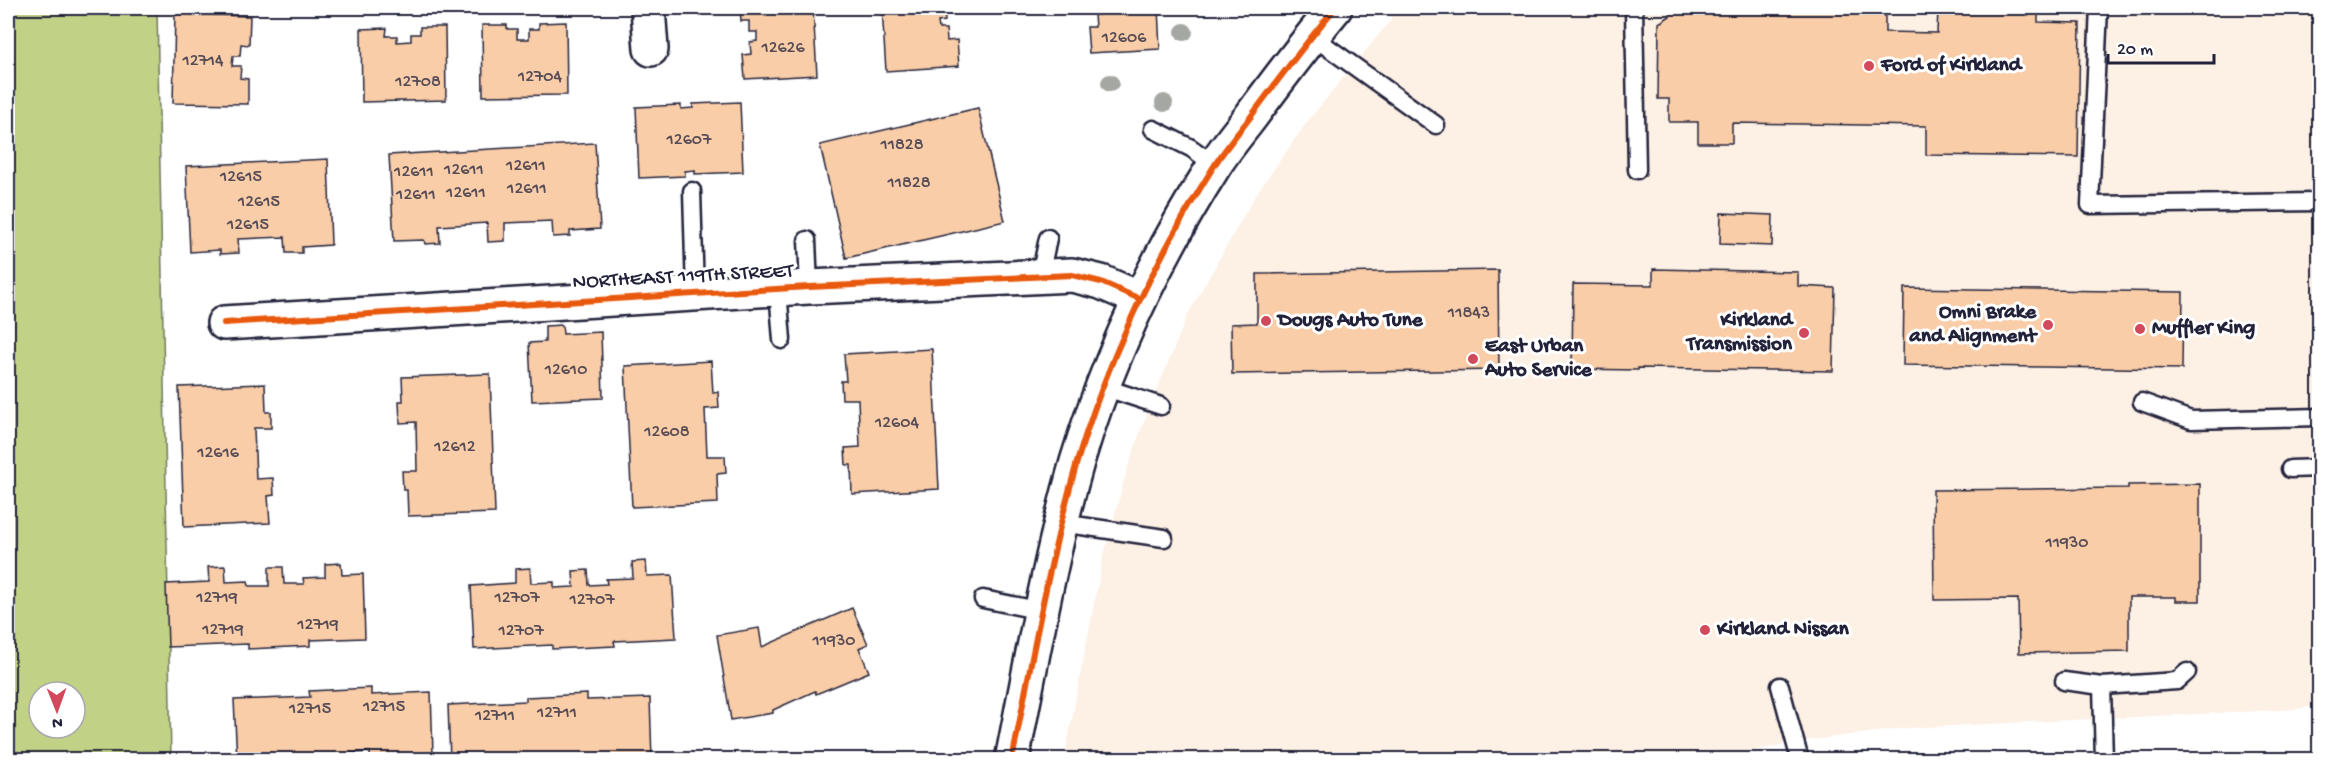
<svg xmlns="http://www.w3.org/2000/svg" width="2327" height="767" font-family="'Gochi Hand',sans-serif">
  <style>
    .built { fill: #fdf0e5 }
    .green { fill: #c1d186; stroke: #727a60; stroke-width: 1.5; fill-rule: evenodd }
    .building { fill: #f9cda8; stroke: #22223b; stroke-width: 1.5 }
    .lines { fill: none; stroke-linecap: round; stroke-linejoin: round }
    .lane-casing { stroke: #22223b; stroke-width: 21 }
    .street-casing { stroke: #22223b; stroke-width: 38 }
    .secondary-casing { stroke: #22223b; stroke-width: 38 }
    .lane { stroke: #fff; stroke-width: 16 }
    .street { stroke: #fff; stroke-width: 33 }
    .secondary { stroke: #fff; stroke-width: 33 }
    .cycleway-casing { stroke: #fff; stroke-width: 10 }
    .cycleway { stroke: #e8590c; stroke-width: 6 }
    .tree { fill: #a4a7a2 }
    .poi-dot { fill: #d1495b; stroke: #fff; stroke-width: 2 }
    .labels { text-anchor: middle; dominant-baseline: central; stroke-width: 6; stroke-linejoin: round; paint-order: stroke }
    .number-label { font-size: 18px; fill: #584d56 }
    .poi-label { font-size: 21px; font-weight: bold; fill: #22223b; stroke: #fff; text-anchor: start }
    .street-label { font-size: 21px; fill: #22223b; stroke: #fff }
  </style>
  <rect width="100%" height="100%" fill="#fff"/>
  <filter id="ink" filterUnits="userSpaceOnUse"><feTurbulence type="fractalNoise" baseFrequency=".0167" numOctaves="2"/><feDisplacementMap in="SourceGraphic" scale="12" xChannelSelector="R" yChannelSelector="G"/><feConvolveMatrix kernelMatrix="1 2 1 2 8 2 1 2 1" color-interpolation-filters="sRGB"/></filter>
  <g filter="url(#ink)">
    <path class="built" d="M1396,8H2319V701L2309,707L2298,709L1907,728L1818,739L1703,759L1064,760L1103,558L1127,470L1142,427L1188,314L1255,196L1307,122L1390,21Z"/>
    <path class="green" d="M8,8H157L171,759H8ZM39,692H75V728H39Z"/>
    <g class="building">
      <path d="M740,8H813L817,75L745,79L743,55L751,54L750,42L757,41V32H749V21H741Z"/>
      <path d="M882,8H954H944L945,21L938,22L939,29H946L947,41L957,40L959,66L886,71Z"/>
      <path d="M1103,8H1158L1160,49L1089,53L1087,27H1095L1094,15L1103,14Z"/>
      <path d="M1671,8H1885V32L1937,33L1938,8H2038V22L2080,23L2078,157L1926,155V126L1732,123V143H1698V122H1669V99H1658L1659,23L1670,16Z"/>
      <path d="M175,14L250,16L249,45L241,44L240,56H233L232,66H241L240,78L248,79V104L173,103Z"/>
      <path d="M566,22L567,95L483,96L482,25H507V29H517V39H529V29H539V23Z"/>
      <path d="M420,27H445L446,100L362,102L361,29L387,28L386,36H397V42L411,41V34H420Z"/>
      <path d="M740,102L743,172L695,174V170L685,171V176L639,178L636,107L681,105V109L693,108V104Z"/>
      <path d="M978,108L1005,221L846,258L820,145Z"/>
      <path d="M595,143L600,229L570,231V236L553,237L552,221L505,223V241L488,242L487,223L439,226L440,243L425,244L424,240L394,241L389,155Z"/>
      <path d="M328,159L331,245L302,247V253H286L285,237L238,239L239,253L220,254V250L190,252L186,166Z"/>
      <path d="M1721,213L1773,215L1772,246L1720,244Z"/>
      <path d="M1653,269L1798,272V286L1835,288L1833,371L1638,368V370L1572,369L1573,284L1653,285Z"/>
      <path d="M1498,270L1499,370L1232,374L1231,324L1257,323V274Z"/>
      <path d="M1904,288L2183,292L2182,369L1903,365Z"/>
      <path d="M562,325L563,334L601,332L603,398L532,401L529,343L545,342V326Z"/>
      <path d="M932,349L939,489L852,494L851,465H846L845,448L860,447L858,399H842L841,381H846L844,354Z"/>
      <path d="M711,361L713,393L718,392L719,408L705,409L707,456H725L726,473L717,474L718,503L632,507L625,366Z"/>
      <path d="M490,374L495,513L408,516L407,490H403L402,471H417L416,422L400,423L399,401H403L402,377Z"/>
      <path d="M265,384L266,412H271V428H254L256,479L273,478L274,495L268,496L270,523L184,527L179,387Z"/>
      <path d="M2200,484V601H2176V597H2129V651L2019,653L2018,599L1934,600L1933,490L2128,488V485Z"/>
      <path d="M646,561L647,576L672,575L676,638L614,641L615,646L552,649V645L474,649L471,586L515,583V569L530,568L531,583L554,582V588L574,587L573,571L588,570L589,585L607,584L606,579L633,578L632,562Z"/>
      <path d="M341,563L342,575L363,574L365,638L310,640V646L248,649V644L168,647L166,584L209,582L208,567L225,566L226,582L248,581L249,586H269V567H283L284,584H304L303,578L325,577V564Z"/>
      <path d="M852,608L868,644L859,648L869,672L816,694L815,691L773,710V713L731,720L717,635L759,628L762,647Z"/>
      <path d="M371,688V695L431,692L433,754L409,755L410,760H393V757L370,758V752L351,753V760H335L334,754L316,755V760H237L234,700L310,697L309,691Z"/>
      <path d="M587,694V700L650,698L652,760H588V757L567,758V760H450L448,705L526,701V697Z"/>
    </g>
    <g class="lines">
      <defs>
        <g id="lane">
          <path d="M1634,8L1637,170"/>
          <path d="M2099,8L2090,205L2320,202"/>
          <path d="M1312,36L1436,125"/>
          <path d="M1153,129L1191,148L1215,165"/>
          <path d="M692,191L695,294"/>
          <path d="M807,240L809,287"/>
          <path d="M1040,276L1048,238"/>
          <path d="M778,290L782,340"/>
          <path d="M1103,387L1161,406"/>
          <path d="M2142,402L2191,420L2320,417"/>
          <path d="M2290,469L2320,468"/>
          <path d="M1061,523L1164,538"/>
          <path d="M983,599L1042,611"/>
          <path d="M2064,681L2102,686L2177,681L2187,672"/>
          <path d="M1780,686L1800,760"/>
          <path d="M2102,686L2104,760"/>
        </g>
        <g id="street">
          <path d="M648,8L651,49"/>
          <path d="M224,323L809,287L1072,275L1101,282L1140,299"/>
        </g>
        <path id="secondary" d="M1012,760C1032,660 1049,560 1077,462C1108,358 1156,258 1214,166C1224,150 1237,134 1249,119C1277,81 1305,44 1335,8"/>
      </defs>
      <use href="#lane" class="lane-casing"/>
      <use href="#street" class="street-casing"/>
      <use href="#secondary" class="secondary-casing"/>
      <use href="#lane" class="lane"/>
      <use href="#street" class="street"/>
      <use href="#secondary" class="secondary"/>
      <defs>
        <g id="cycleway">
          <path d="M224,323L809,287L1072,275L1101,282L1140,299"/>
          <path d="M1012,760C1032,660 1049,560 1077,462C1108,358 1156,258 1214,166C1224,150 1237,134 1249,119C1277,81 1305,44 1335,8"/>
        </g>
      </defs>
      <use href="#cycleway" class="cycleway-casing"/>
      <use href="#cycleway" class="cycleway"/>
    </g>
    <g class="tree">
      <circle cx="1184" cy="32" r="9"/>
      <circle cx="1110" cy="83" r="9"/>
      <circle cx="1164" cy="103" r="9"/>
    </g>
  </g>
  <g class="poi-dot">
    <circle cx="1869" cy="66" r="6"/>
    <circle cx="1266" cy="321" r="6"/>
    <circle cx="2048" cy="325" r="6"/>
    <circle cx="2140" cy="329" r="6"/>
    <circle cx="1804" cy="333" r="6"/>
    <circle cx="1473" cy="359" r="6"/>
    <circle cx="1705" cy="630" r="6"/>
  </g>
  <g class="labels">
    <g class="number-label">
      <text x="1124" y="38">12606</text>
      <text x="783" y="48">12626</text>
      <text x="203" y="61">12714</text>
      <text x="540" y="77">12704</text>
      <text x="418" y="82">12708</text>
      <text x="689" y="140">12607</text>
      <text x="902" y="145">11828</text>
      <text x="526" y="166">12611</text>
      <text x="464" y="170">12611</text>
      <text x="414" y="172">12611</text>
      <text x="241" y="177">12615</text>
      <text x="909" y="183">11828</text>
      <text x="527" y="189">12611</text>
      <text x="466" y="193">12611</text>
      <text x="416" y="195">12611</text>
      <text x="259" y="202">12615</text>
      <text x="248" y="225">12615</text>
      <text x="1469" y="313">11843</text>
      <text x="566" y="370">12610</text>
      <text x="897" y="423">12604</text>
      <text x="667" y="432">12608</text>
      <text x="455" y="447">12612</text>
      <text x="218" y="453">12616</text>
      <text x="2067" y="543">11930</text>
      <text x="217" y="598">12719</text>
      <text x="517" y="598">12707</text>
      <text x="592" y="600">12707</text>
      <text x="318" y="625">12719</text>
      <text x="223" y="630">12719</text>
      <text x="521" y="631">12707</text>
      <text x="834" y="641">11930</text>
      <text x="384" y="707">12715</text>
      <text x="310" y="709">12715</text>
      <text x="557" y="713">12711</text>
      <text x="495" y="716">12711</text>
    </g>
    <g class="poi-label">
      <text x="1881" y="66">Ford of Kirkland</text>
      <text x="2036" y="313" text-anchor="end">Omni Brake<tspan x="2036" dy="24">and Alignment</tspan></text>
      <text x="1278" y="321">Dougs Auto Tune</text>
      <text x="1792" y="321" text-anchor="end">Kirkland<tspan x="1792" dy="24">Transmission</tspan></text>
      <text x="2152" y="329">Muffler King</text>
      <text x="1485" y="347">East Urban<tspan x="1485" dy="24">Auto Service</tspan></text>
      <text x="1717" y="630">Kirkland Nissan</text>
    </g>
    <g class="street-label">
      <text transform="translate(683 278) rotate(-3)">NORTHEAST 119TH STREET</text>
    </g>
  </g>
  <rect width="2327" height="767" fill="none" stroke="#fff" stroke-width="30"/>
  <rect x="15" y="15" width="2297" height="737" fill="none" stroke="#22223b" stroke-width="2" filter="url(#ink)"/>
  <g transform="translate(57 710) rotate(179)"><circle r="28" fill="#ffffff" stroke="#a7a7b1" stroke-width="1.5"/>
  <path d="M0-4.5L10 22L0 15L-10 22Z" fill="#d1495b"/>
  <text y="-9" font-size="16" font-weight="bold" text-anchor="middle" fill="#22223b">N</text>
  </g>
  <path d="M2108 54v9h106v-9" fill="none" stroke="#22223b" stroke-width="3"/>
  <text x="2117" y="54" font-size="18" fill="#22223b" stroke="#ffffff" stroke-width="4.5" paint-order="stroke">20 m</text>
</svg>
